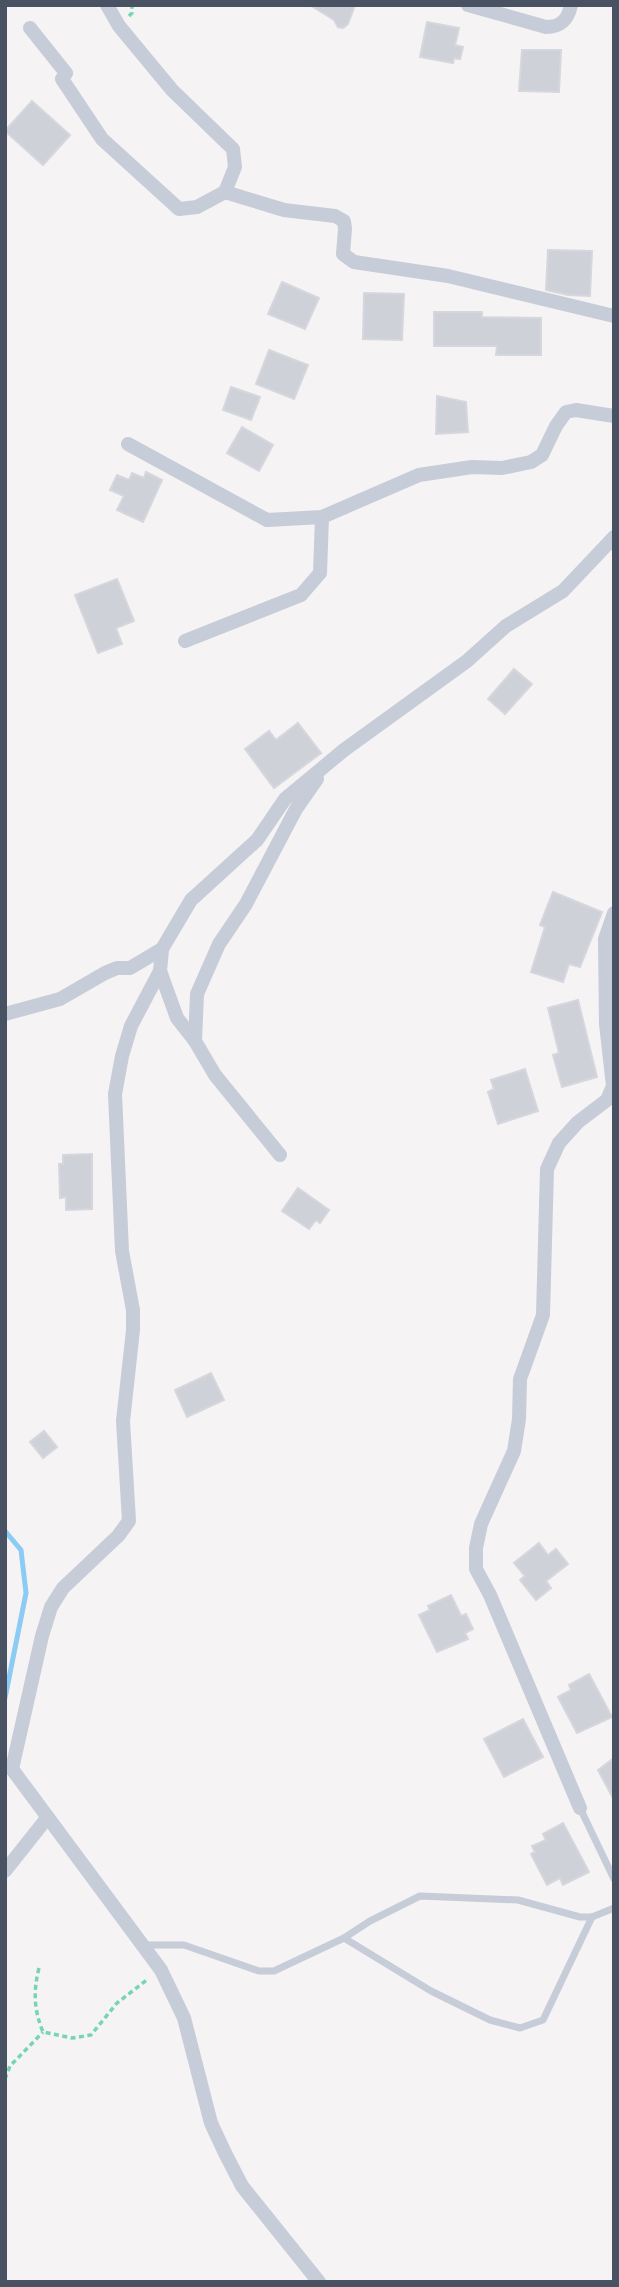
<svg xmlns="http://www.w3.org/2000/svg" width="619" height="2287" font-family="'Nunito Sans',sans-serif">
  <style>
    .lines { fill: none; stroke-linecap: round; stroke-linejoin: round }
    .stream { stroke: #8accf4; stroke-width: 5 }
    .building { fill: #ced1d8; stroke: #d6d7de; stroke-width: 2 }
    .path { stroke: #75d5b6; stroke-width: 3.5; stroke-dasharray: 5 3.5; stroke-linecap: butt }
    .lane { stroke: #c6ccd8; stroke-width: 7 }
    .street { stroke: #c6ccd8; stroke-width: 14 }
  </style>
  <rect width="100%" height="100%" fill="#f5f3f3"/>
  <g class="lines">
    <path class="stream" d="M5,1531L21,1550L26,1593L5,1698"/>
  </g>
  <g class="building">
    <path d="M310,5H355L348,24L343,28L338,27L334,20Z"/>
    <path d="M427,22L459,28L455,45L463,47L460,59L454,58L453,63L420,57Z"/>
    <path d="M522,50H561L559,92L519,91Z"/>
    <path d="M32,101L70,135L43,165L5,131Z"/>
    <path d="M548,250L592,251L590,296L568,295L546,290Z"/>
    <path d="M282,282L319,298L305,329L268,314Z"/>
    <path d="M364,293L404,294L402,340L363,339Z"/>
    <path d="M434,312H482V317L541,318V355H496L497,346H434Z"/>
    <path d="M269,350L308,365L294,399L256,384Z"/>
    <path d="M231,387L260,397L251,420L223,410Z"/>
    <path d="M437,396L466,402L468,432L436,434Z"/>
    <path d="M242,427L273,445L259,471L227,453Z"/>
    <path d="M146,472L162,480L143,522L117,510L124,496L110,490L117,475L129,480L132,473L144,478Z"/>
    <path d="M117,579L134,621L116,628L122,644L98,653L75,595Z"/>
    <path d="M514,669L532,684L505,714L488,699Z"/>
    <path d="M298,723L321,753L274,788L245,749L269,731L276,740Z"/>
    <path d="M553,892L602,912L580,967L569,964L563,982L531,972L545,927L540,925Z"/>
    <path d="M578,1000L597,1077L562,1087L553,1055L559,1053L548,1008Z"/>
    <path d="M525,1069L538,1111L498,1124L488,1092L494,1089L491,1080Z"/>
    <path d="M92,1154V1209L66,1210V1197L60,1198L59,1164H63V1155Z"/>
    <path d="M298,1188L329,1210L320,1223L316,1220L309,1229L282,1211Z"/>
    <path d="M211,1373L224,1400L187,1417L175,1390Z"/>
    <path d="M44,1431L57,1447L43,1458L30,1442Z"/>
    <path d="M539,1543L548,1555L556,1549L568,1564L546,1581L551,1588L536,1600L520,1580L525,1576L514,1563Z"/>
    <path d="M451,1595L461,1616L466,1614L473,1629L465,1633L468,1639L437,1652L419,1615L430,1610L428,1606Z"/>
    <path d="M589,1674L612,1717L577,1733L558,1697L571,1690L569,1685Z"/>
    <path d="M523,1719L543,1757L504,1777L484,1739Z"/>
    <path d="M614,1758V1800L598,1770Z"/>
    <path d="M563,1823L589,1872L563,1885L560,1878L547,1885L531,1854L535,1852L532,1846L546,1840L543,1834Z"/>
  </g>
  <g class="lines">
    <g class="path">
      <path d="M129,16L132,13V5"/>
      <path d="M39,1968C33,1992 34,2010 43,2032L72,2038L91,2035L117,2003L148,1979"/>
      <path d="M5,2079L10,2066L43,2032"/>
    </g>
    <g class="lane">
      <path d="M580,1808L614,1879"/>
      <path d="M344,1938L431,1991L490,2020L520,2028L543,2020L592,1917"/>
      <path d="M144,1945H184L259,1971H274L344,1938L370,1921L420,1896L518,1900L580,1917H592L614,1908"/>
    </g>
    <g class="street">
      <path d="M107,5L119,26L172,90L233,149L235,167L225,192L284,210L335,216L344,221L345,229L343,254L354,262L448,276L614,316"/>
      <path d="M468,5L546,27C561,27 568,20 571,5"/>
      <path d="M30,28L66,73L62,79L102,139L179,209L197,207L225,192"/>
      <path d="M128,444L267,520L322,517L419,475L472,467L502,468L531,462L542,455L556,426L566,412L576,410L614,416"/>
      <path d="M185,641L301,595L320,573L322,517"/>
      <path d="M160,971L177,1018L195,1041"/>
      <path d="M5,1014L60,999L105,973L117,968H130L162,949"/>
      <path d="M280,1155L215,1075L195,1041L197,994L219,944L246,904L296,809L317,779"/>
      <path d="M6,1766L12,1769L161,1970L184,2018L211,2123L225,2153L242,2186L319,2282"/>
      <path d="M12,1769L42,1636L51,1607L63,1588L118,1536L129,1521L123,1421L133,1330V1310L122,1251L115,1094L122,1056L131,1026L160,971L162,949L191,900L257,840L285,799L344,750L467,661L506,626L563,591L614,537"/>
      <path d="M580,1808L490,1595L476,1569V1548L481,1524L514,1451L519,1419L520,1379L543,1315L547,1169L559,1143L578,1122L607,1100L613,1086L606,1024L605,939L614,913"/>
      <path d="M5,1871L47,1818"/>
    </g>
  </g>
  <rect width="619" height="2287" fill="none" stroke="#485262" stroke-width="14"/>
</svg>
